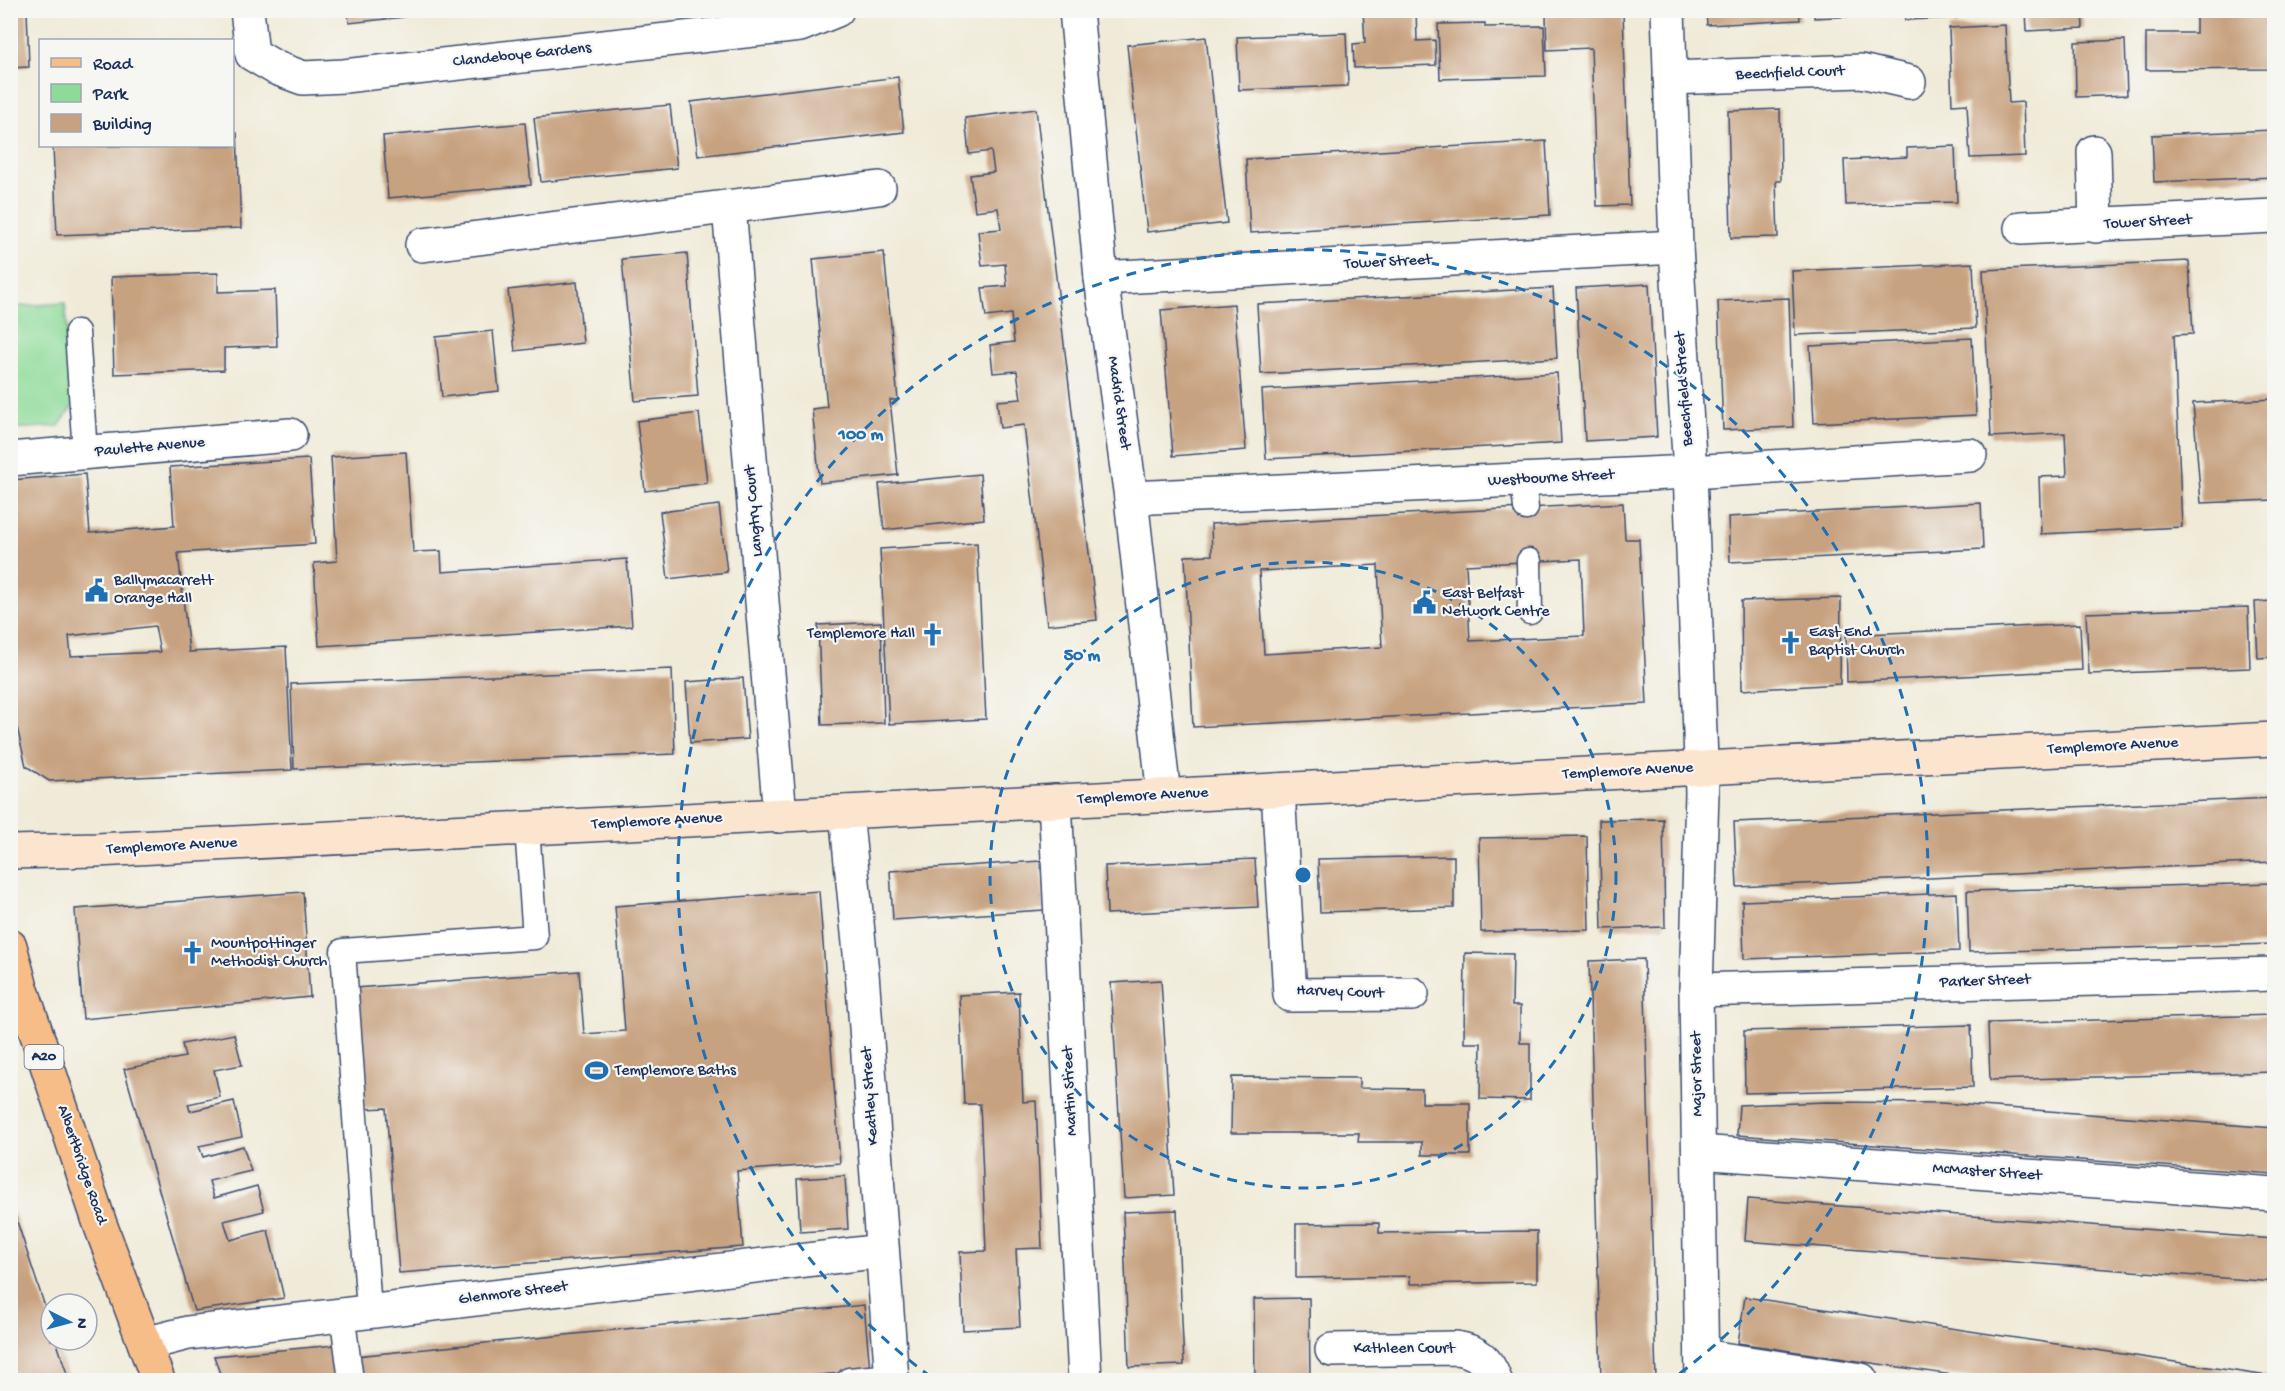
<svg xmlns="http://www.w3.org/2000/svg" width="2285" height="1391" font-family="'Gochi Hand',sans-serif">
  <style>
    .green { fill: #8edb99; stroke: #54857c; stroke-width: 1.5 }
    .building { fill: #c7a280; fill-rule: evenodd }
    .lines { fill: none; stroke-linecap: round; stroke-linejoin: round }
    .lane-casing { stroke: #3b4b70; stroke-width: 27 }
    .street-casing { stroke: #3b4b70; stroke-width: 36 }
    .secondary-casing { stroke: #3b4b70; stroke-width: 36 }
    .primary-casing { stroke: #3b4b70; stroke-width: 36 }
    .lane { stroke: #fff; stroke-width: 24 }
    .street { stroke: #fff; stroke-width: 33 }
    .secondary { stroke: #fce5cf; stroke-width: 33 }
    .primary { stroke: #f7bd88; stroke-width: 33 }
    .ring { fill: none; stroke: #1f6fb2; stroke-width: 3; stroke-dasharray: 10 8 }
    .labels { text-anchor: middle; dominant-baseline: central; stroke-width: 4.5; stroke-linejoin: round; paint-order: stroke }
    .shield { fill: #f6f6f2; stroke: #5d6b8a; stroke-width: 1.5 }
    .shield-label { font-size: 15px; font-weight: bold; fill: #1b2f5e }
    .street-label { font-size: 16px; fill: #1b2f5e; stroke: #f6f6f2 }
    .poi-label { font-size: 16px; fill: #1b2f5e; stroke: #f6f6f2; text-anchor: start }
    .centre { fill: #1f6fb2; stroke: #f6f6f2; stroke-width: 3 }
    .ring-label { font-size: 18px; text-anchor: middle; font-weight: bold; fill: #1f6fb2; stroke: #f6f6f2; stroke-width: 4.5; stroke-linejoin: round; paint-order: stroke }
  </style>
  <rect width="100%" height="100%" fill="#f6f6f2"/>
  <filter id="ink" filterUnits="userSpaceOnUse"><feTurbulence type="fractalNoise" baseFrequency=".0167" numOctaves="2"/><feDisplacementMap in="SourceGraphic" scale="12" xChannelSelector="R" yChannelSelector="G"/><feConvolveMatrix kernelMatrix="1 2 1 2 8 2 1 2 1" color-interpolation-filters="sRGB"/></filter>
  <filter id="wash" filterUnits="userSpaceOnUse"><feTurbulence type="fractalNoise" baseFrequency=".008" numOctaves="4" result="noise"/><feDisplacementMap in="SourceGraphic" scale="24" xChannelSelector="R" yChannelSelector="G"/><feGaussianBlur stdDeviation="1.35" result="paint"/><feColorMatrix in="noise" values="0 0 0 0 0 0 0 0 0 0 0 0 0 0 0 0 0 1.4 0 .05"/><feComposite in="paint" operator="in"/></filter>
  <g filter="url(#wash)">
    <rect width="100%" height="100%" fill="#f0ebd8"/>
    <path class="green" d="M65,303L73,405L59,426L11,429V307Z"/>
    <g id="blocks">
      <g class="building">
        <path d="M10,10H27L29,67L10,68Z"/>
        <path d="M348,10H404V17L349,23Z"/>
        <path d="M1363,10H1416L1417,41L1435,40L1436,65L1354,68L1353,44L1365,43Z"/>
        <path d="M1706,10H1799L1800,20L1707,25Z"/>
        <path d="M1814,10H1957V18L1905,20L1904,14L1814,18Z"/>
        <path d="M2026,10H2082L2083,28L2027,31Z"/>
        <path d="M1623,12L1630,205L1597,206L1591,48L1547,50L1546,15Z"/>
        <path d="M2196,12H2274V69L2146,70V33H2196Z"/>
        <path d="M1485,23V27L1544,26L1546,76L1440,79L1438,24Z"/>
        <path d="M2005,25L2009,103L2023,102L2025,156L1970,158L1967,104L1952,105L1949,28Z"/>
        <path d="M1346,33L1348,86L1239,90L1237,37Z"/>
        <path d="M1206,37L1227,223L1147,232L1127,45Z"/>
        <path d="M2125,40L2127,95L2076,97L2075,42Z"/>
        <path d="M898,77L904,132L698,156L691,102Z"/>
        <path d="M670,105L677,168L541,182L534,118Z"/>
        <path d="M1036,109L1097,620L1047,625L1024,425L1000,428L997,401L1021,399L1017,371L993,373L990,345L1014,342L1011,314L986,317L982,288L1007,286L1005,264L982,266L978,231L1001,229L998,208L975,211L970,175L994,172L991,151L969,154L965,118Z"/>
        <path d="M1780,109L1781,181H1776L1778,237L1731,238L1728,111Z"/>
        <path d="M525,123L531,185L388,198L383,136Z"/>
        <path d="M2274,130V177L2154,182L2152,135Z"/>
        <path d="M232,133H237L241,228L57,235L53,146H232Z"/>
        <path d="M1546,141L1550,215L1250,233L1246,159Z"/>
        <path d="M1955,146L1957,202L1846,205L1844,160L1907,157V148Z"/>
        <path d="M884,252L898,400H890L898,475L820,483L812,409L827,407L813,259Z"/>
        <path d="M687,253L698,396L635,401L622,259Z"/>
        <path d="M2189,261L2193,334L2174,335L2182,527L2041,534L2039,477L2067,476L2065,433L1991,437L1983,270Z"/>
        <path d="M1973,263L1976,328L1795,335L1792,271Z"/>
        <path d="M218,273V292L275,290L277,346L224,348V370L114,374L111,277Z"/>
        <path d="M577,282L583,343L515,351L508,290Z"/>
        <path d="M1649,284L1657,437L1585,441L1576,288Z"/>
        <path d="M1553,288L1557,358L1261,374L1257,304Z"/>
        <path d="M1789,298L1793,427L1723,430L1718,301Z"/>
        <path d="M1234,304L1246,450L1173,456L1161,310Z"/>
        <path d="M493,331L499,391L442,397L436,337Z"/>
        <path d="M1972,338L1976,415L1814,423L1810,346Z"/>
        <path d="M1557,373L1561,443L1266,459L1262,390Z"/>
        <path d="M2274,399V500L2201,503L2193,403Z"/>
        <path d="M699,413L707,483L645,491L637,421Z"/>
        <path d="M406,452L413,552L441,551L442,572L627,559L632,626L319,646L314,563L337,561L331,457Z"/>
        <path d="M309,459L315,544L178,553L189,652L286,647L292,770L49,781L26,766L10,697V480L85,474L90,533L174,526L170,467ZM155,626L160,652L71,656L69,636Z"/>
        <path d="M980,474L984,519L884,530L879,484Z"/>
        <path d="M1623,503L1625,539H1639L1647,704L1193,727L1185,556L1212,555L1211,524ZM1581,559L1584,636L1470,641L1466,565ZM1378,565L1382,647L1264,654L1259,571Z"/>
        <path d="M1981,503L1983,549L1730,562L1728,517Z"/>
        <path d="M719,505L727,572L668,579L660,512Z"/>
        <path d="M977,543L986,719L889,724L880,549Z"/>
        <path d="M1841,598L1840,684L1742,690L1741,601Z"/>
        <path d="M2274,601V657L2258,658L2255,602Z"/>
        <path d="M2248,607L2250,668L2089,674L2086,613Z"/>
        <path d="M881,622L884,723L822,725L818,625Z"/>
        <path d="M2080,624L2082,670L1847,682L1846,635Z"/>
        <path d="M672,669L675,754L294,769L291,684Z"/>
        <path d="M743,678L748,739L690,743L686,682Z"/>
        <path d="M2274,798V862L1737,887L1734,822Z"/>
        <path d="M1663,819L1665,927L1602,929L1599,820Z"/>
        <path d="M1587,836L1589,930L1481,932L1479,838Z"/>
        <path d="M1454,856V908L1320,912L1318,859Z"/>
        <path d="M1255,859L1258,907L1107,914L1105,866Z"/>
        <path d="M1041,861L1044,910L893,920L890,871Z"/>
        <path d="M2274,883V944L1969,952L1967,891Z"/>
        <path d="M819,891L840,1163L737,1171L743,1247L399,1273L386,1108L364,1109L355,988L579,971L584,1034L625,1031L615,906Z"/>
        <path d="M303,892L310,997L83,1019L75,909Z"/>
        <path d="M1957,893L1959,951L1744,959L1742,901Z"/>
        <path d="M1465,953L1513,954L1512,1006H1520V1043H1530V1100L1480,1099L1481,1043H1464Z"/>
        <path d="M1644,959L1656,1380H1601L1589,961Z"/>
        <path d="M1161,980L1174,1195L1124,1198L1111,983Z"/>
        <path d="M1019,992L1023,1102L1036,1101L1042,1248L1016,1249L1020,1327L963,1330L960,1252L986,1251L980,1104H964L959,995Z"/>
        <path d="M2274,1015V1072L1990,1080L1988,1023Z"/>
        <path d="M1971,1025L1973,1087L1745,1093L1744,1031Z"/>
        <path d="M234,1034L242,1065L214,1070L220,1097L188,1104L190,1111L234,1101L242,1137L199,1146L203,1157L243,1146L251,1171L209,1181L214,1198L257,1186L264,1211L224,1221L230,1240L268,1230L284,1298L194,1311L124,1069L185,1057L182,1044Z"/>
        <path d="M1232,1077L1359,1078V1088L1422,1089V1103H1470V1155H1422V1142H1358L1359,1133H1231Z"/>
        <path d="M1827,1102L1941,1103L2274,1128V1174L1737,1135L1739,1105Z"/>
        <path d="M845,1176L848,1229L800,1232L797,1179Z"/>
        <path d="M1748,1199L2274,1239V1282L1745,1241Z"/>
        <path d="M10,1200L51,1325V1340H56L69,1380H10Z"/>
        <path d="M1177,1210L1184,1365L1129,1367L1123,1212Z"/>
        <path d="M1379,1223V1233L1537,1231V1282L1410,1284V1276L1296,1278V1224Z"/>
        <path d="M1745,1297L2274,1377V1380H1986L1738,1343Z"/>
        <path d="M1309,1298L1310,1380H1255L1254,1299Z"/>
        <path d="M864,1305L870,1370L770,1380H358L356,1356Z"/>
        <path d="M336,1345L341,1380H222L214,1356Z"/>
      </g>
    </g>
  </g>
  <g filter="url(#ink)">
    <use href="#blocks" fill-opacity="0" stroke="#3b4b70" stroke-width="1.5"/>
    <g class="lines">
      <defs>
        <g id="lane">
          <path d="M77,332L85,454"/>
          <path d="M1523,480L1526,508"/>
          <path d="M1529,561L1530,612"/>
          <path d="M369,1310L343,951L535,937L527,828"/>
          <path d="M342,1313L351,1380"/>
          <path d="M849,1380L892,1376"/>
        </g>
        <g id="street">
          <path d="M247,10L252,54L276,68L303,78L344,76L800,25L837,10"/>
          <path d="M1076,10L1101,278L1131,498L1164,796"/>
          <path d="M1668,10L1676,247L1690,472L1700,733L1702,793L1696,990L1702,1380"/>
          <path d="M1670,78L1861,71L1909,82"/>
          <path d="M2094,152L2096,226"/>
          <path d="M729,207L780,816"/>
          <path d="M2021,228L2274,216"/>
          <path d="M422,245L879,188"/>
          <path d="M1101,278L1676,247"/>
          <path d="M10,459L290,435"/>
          <path d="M1131,498L1690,472L1970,455"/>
          <path d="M1278,790L1290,995L1412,994"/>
          <path d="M1055,801L1085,1380"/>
          <path d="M846,812L862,973L892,1380"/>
          <path d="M1696,990L2274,974"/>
          <path d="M1699,1152L2274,1194"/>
          <path d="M145,1344L188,1333L882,1251"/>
          <path d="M1332,1350L1456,1348C1477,1351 1488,1360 1495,1380"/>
          <path d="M1702,1356L1861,1380"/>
        </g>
        <path id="secondary" d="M10,852L97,850L2274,739"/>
        <path id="primary" d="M10,946L20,984L100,1224L158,1380"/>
      </defs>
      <use href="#lane" class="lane-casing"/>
      <use href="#street" class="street-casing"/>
      <use href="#secondary" class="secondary-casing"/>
      <use href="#primary" class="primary-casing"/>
      <use href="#lane" class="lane"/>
      <use href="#street" class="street"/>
      <use href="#secondary" class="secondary"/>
      <use href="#primary" class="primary"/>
    </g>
  </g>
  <g class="ring">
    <circle cx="1303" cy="875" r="313"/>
    <path d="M931 1377A625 625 0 1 1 1675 1377"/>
  </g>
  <defs>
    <symbol id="civic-bare" viewBox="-9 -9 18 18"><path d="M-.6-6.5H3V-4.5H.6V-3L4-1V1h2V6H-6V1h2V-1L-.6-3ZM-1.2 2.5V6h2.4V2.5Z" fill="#1f6fb2" stroke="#f6f6f2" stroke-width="2.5" paint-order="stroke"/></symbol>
    <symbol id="church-bare" viewBox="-9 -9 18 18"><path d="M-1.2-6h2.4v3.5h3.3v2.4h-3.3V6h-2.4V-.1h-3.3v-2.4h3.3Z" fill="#1f6fb2" stroke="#f6f6f2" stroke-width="2.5" paint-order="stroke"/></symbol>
    <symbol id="stadium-bare" viewBox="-9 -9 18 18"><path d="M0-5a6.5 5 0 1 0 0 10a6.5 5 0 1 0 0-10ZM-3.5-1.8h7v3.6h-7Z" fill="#1f6fb2" stroke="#f6f6f2" stroke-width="2.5" paint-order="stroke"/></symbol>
  </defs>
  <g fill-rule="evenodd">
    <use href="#civic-bare" x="80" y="574" width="33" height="33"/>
    <use href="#civic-bare" x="1408" y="586" width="33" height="33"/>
    <use href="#church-bare" x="916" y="618" width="33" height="33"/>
    <use href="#church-bare" x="1774" y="626" width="33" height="33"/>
    <use href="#church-bare" x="176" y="936" width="33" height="33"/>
    <use href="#stadium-bare" x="580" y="1054" width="33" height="33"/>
  </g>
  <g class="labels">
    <rect class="shield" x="24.5" y="1045" width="39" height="24" rx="4.5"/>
    <g class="shield-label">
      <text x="44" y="1057">A20</text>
    </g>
    <g class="street-label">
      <text transform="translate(522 56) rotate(-6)">Clandeboye Gardens</text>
      <text transform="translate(1790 74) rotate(-2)">Beechfield Court</text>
      <text transform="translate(2148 223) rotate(-3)">Tower Street</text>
      <text transform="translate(1388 263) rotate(-3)">Tower Street</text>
      <text transform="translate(1685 389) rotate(-94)">Beechfield Street</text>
      <text transform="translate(1118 403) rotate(82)">Madrid Street</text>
      <text transform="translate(150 448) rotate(-5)">Paulette Avenue</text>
      <text transform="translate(1551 479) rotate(-3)">Westbourne Street</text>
      <text transform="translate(755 511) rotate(-95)">Langtry Court</text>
      <text transform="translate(2113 747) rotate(-3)">Templemore Avenue</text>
      <text transform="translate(1628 772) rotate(-3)">Templemore Avenue</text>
      <text transform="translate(1143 797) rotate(-3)">Templemore Avenue</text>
      <text transform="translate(657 822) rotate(-3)">Templemore Avenue</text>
      <text transform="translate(172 847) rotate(-3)">Templemore Avenue</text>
      <text transform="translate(1985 982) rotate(-2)">Parker Street</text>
      <text transform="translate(1340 993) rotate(2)">Harvey Court</text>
      <text transform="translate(1698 1074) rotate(-91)">Major Street</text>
      <text transform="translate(1071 1091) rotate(-93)">Martin Street</text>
      <text transform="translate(871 1096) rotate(-94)">Keatley Street</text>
      <text transform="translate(81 1165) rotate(71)">Albertbridge Road</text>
      <text transform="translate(1987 1173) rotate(4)">McMaster Street</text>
      <text transform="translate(513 1294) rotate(-7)">Glenmore Street</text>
      <text x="1404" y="1349">Kathleen Court</text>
    </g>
    <g class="poi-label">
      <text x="114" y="581">Ballymacarrett<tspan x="114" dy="18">Orange Hall</tspan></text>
      <text x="1442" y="594">East Belfast<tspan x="1442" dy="18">Network Centre</tspan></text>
      <text x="1809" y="633">East End<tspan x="1809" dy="18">Baptist Church</tspan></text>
      <text x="915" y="634" text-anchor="end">Templemore Hall</text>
      <text x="211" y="944">Mountpottinger<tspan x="211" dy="18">Methodist Church</tspan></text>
      <text x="615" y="1071">Templemore Baths</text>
    </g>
  </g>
  <circle cx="1303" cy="875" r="9" class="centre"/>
  <g class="ring-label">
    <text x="861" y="439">100 m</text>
    <text x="1082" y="660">50 m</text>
  </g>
  <rect width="2285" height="1391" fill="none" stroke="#f6f6f2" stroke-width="36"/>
  <rect x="39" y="39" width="195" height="108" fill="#f6f6f2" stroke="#9ea6b7" stroke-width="1.5"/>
  <rect x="51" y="58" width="30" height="9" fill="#f7bd88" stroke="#9ea6b7" stroke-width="1.5"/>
  <text x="93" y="69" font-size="18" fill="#1b2f5e">Road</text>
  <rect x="51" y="84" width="30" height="18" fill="#8edb99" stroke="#9ea6b7" stroke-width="1.5"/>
  <text x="93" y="99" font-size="18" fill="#1b2f5e">Park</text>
  <rect x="51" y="114" width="30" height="18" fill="#c7a280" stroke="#9ea6b7" stroke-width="1.5"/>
  <text x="93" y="129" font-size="18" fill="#1b2f5e">Building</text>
  <g transform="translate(69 1322) rotate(96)"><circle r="28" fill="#f6f6f2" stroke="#9ea6b7" stroke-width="1.5"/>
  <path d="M0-4.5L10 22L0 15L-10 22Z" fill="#1f6fb2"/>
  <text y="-9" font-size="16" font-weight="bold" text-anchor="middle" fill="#1b2f5e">N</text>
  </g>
</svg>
